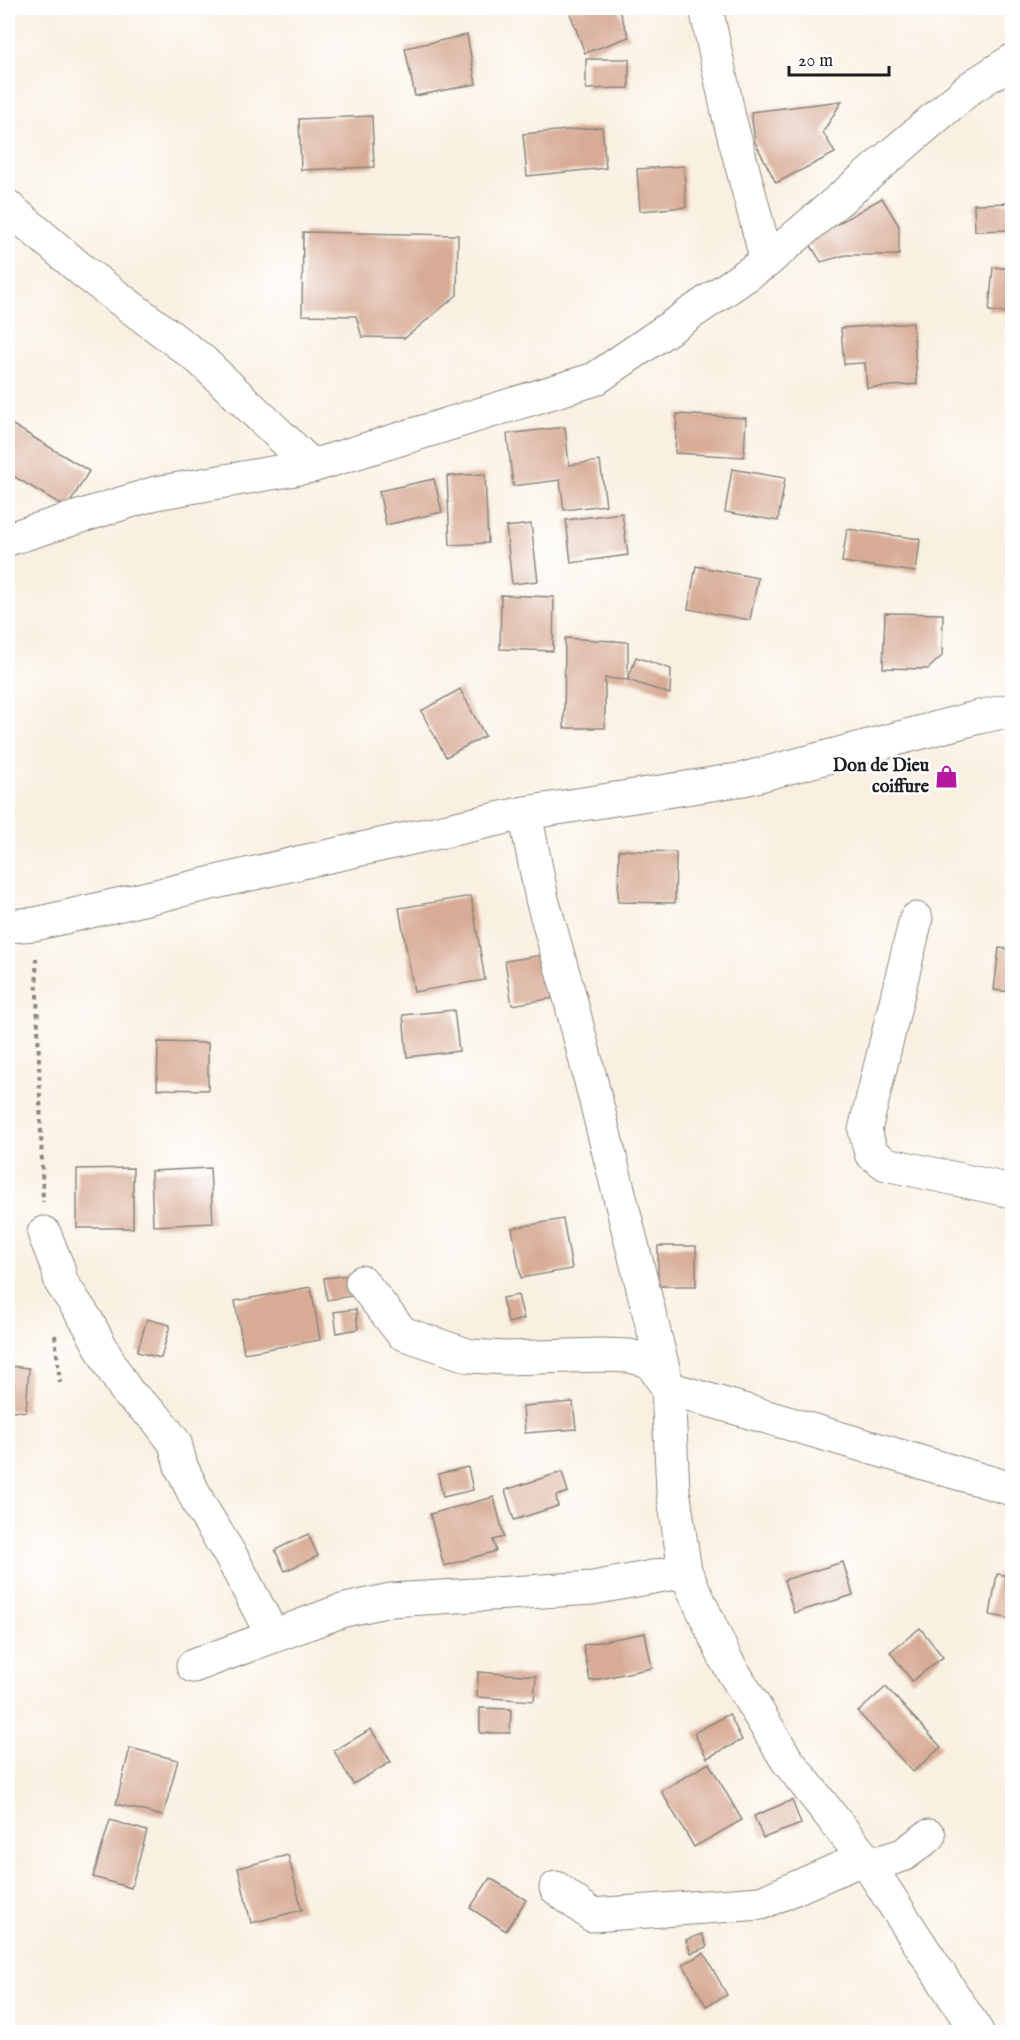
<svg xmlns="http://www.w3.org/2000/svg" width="1020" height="2040" font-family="'IM FELL English',serif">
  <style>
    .building { fill: #d7ab95 }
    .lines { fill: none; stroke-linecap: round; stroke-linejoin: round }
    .minor-casing { stroke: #8a867e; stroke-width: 35 }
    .path { stroke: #8a867e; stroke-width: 4; stroke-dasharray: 4.5 4.5; stroke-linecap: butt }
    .minor { stroke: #fff; stroke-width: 33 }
    .labels { text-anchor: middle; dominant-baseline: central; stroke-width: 5; stroke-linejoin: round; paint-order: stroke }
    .poi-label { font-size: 18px; font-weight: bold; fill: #1c1c1c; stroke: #fff; text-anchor: end }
  </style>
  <rect width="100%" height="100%" fill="#fff"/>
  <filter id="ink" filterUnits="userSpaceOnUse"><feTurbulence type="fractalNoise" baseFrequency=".0167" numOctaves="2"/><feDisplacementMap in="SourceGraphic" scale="12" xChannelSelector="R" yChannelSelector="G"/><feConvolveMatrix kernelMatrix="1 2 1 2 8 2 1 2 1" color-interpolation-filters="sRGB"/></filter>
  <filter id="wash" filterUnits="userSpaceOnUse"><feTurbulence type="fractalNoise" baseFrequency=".008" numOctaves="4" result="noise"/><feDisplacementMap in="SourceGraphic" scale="24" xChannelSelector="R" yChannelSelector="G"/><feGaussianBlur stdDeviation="1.35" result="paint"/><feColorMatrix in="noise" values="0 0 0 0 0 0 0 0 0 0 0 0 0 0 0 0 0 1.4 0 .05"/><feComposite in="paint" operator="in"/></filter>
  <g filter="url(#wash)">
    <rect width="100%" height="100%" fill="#f9f0e1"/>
    <g id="blocks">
      <g class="building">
        <path d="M568,8H618L629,37L585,53Z"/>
        <path d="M467,35L476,84L415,96L405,48Z"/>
        <path d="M586,59H629V88L586,89Z"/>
        <path d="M842,101L823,132L835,153L776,183L755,142L751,112Z"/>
        <path d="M372,116L374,167L301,170L299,119Z"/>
        <path d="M602,127L606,168L527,176L523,134Z"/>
        <path d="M684,166L686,207L640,211L637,169Z"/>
        <path d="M882,198L899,226V255H846L821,262L808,241Z"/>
        <path d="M1012,203V230L975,231L974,204Z"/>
        <path d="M303,232L458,235L457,295L405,338L362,337L356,316L302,315Z"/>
        <path d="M993,267L1012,269V313L989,311Z"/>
        <path d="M913,323L917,384L867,388L865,363L844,364L841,328Z"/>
        <path d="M677,414L746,418L744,457L675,453Z"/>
        <path d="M8,422L89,471L67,508L8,473Z"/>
        <path d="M565,427L569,465L600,461L606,505L564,510L560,480L513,486L507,434Z"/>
        <path d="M732,469L785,478L778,521L725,512Z"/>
        <path d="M485,474L488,543L450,545L447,476Z"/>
        <path d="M434,479L442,512L386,525L379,491Z"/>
        <path d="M622,513L628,555L571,563L566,520Z"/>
        <path d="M531,524L538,581L512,584L506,527Z"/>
        <path d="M847,529L920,539L916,572L842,562Z"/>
        <path d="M696,566L758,578L750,620L688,609Z"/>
        <path d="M501,595L554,597L553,651L500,649Z"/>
        <path d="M885,613L943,614L942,656L928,669L883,668Z"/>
        <path d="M565,638L628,642V680L605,678V728H564Z"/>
        <path d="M636,657L671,669L670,694L628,680Z"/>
        <path d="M460,689L485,736L446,757L421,711Z"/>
        <path d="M619,850L676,852L675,903L618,902Z"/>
        <path d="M471,896L485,980L414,992L399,908Z"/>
        <path d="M999,948L1012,949V992L994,990Z"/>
        <path d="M548,954L555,998L512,1005L505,961Z"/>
        <path d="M454,1010L459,1051L407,1057L403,1015Z"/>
        <path d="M158,1042L208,1043V1090L157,1089Z"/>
        <path d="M133,1168V1228H77V1169Z"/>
        <path d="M210,1168L213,1223L153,1226L151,1171Z"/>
        <path d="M563,1219L572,1269L521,1278L512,1228Z"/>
        <rect x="658" y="1246" width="38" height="40"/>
        <path d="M349,1275L352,1296L327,1300L324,1278Z"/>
        <path d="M311,1287L320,1340L244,1353L235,1301Z"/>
        <path d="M518,1295L524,1319L508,1323L502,1298Z"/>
        <path d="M356,1309L358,1329L337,1333L334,1312Z"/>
        <path d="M147,1319L170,1325L161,1358L137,1352Z"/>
        <path d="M8,1366L29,1368L26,1412L8,1410Z"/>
        <path d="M573,1402L576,1429L525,1433L523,1406Z"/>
        <path d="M468,1467L473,1490L443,1497L438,1474Z"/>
        <path d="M562,1472L568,1492L556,1496L558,1506L514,1520L505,1490Z"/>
        <path d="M494,1497L504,1537L493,1540L496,1551L444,1566L430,1514Z"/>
        <path d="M308,1534L318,1556L285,1571L275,1550Z"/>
        <path d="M843,1562L853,1595L794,1613L784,1580Z"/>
        <path d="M997,1574L1012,1576V1619L990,1615Z"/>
        <path d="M920,1628L943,1657L912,1681L890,1652Z"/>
        <path d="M645,1633L652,1668L590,1681L583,1645Z"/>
        <path d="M478,1672L536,1676L534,1701L477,1697Z"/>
        <path d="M886,1687L941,1747L913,1772L858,1712Z"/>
        <path d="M480,1708L511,1709L510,1733H480Z"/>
        <path d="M729,1714L742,1740L707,1758L694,1733Z"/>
        <path d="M371,1729L391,1762L353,1784L334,1751Z"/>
        <path d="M130,1748L178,1760L163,1816L116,1804Z"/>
        <path d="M709,1763L742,1820L694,1847L661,1791Z"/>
        <path d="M792,1800L801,1824L763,1838L754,1816Z"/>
        <path d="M110,1820L147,1831L131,1888L93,1877Z"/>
        <path d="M288,1855L302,1910L251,1923L238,1868Z"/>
        <path d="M490,1878L526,1900L506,1931L470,1908Z"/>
        <path d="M702,1934L707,1947L691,1953L686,1940Z"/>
        <path d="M704,1953L727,1995L706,2006L683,1964Z"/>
      </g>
    </g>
  </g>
  <g filter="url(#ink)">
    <use href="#blocks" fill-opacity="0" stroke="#8a867e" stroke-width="1.5"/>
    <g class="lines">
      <defs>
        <g id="minor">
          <path d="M706,8L729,117L767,261"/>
          <path d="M8,207L84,272L200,359L312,466"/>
          <path d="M8,539L156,493L312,466L595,379L767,261L970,88L1012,61"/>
          <path d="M525,813L542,899L570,998L668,1388L673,1490L685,1571L726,1660L787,1760L864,1858L977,2032"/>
          <path d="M916,919L865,1130L871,1153L886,1164L1012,1191"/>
          <path d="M8,926L35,924L298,863L525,813L744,779L979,717L1012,710"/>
          <path d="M44,1233L58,1268L61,1282L87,1321L112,1368L128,1393L156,1418L175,1443L181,1466L200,1506L232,1558L273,1636"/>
          <path d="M362,1282L402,1333L470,1356L506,1358L602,1355L629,1356L650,1361L668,1388L1012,1489"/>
          <path d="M193,1666L341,1611L390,1600L593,1588L685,1571"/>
          <path d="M556,1888L592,1915L761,1903L864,1858L877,1863L903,1855L929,1836"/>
        </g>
      </defs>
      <use href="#minor" class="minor-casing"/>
      <g class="path">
        <path d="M36,958L43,1202"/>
        <path d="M55,1335L60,1383"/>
      </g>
      <use href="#minor" class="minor"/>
    </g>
  </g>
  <defs>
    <symbol id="shop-bare" viewBox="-9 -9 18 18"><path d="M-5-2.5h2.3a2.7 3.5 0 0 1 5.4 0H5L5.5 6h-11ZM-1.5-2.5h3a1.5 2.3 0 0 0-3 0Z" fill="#b5179e" stroke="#fff" stroke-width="2.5" paint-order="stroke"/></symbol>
  </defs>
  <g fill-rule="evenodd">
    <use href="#shop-bare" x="930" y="760" width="33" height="33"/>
  </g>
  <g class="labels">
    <g class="poi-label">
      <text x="929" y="766">Don de Dieu<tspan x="929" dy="21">coiffure</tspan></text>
    </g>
  </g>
  <rect width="1020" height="2040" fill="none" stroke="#fff" stroke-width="30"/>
  <path d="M789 66v9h100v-9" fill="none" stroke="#1c1c1c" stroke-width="3"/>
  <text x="798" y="66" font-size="18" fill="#1c1c1c" stroke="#ffffff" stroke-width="4.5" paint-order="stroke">20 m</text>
</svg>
